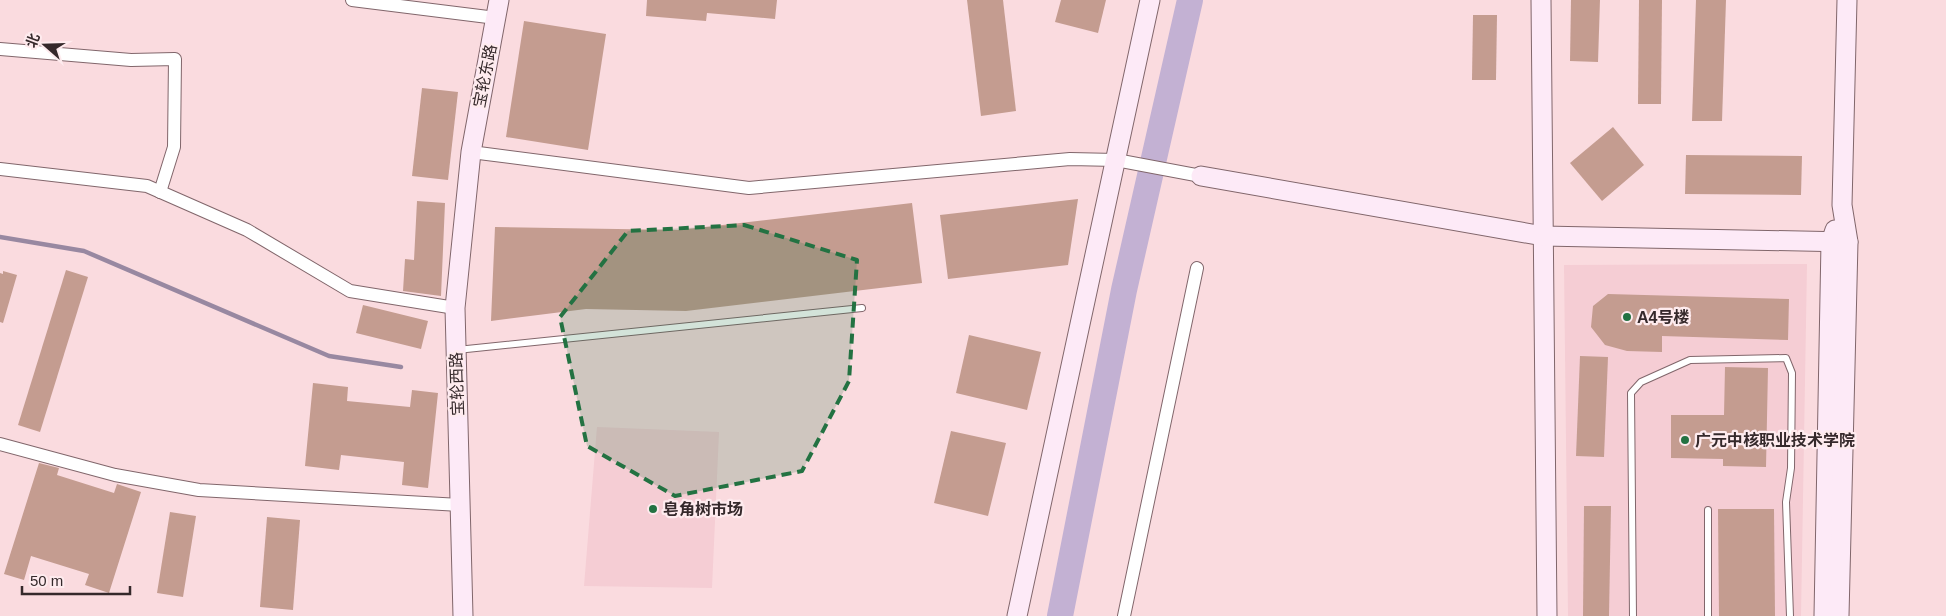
<svg xmlns="http://www.w3.org/2000/svg" width="1946" height="616" font-family="Arial,'Noto Sans SC',sans-serif">
  <style>
    .built { fill: #f5cdd4 }
    .lines { fill: none; stroke-linecap: round; stroke-linejoin: round }
    .stream { stroke: #9888a1; stroke-width: 4.5 }
    .river { stroke: #c3b1d3; stroke-width: 26 }
    .building { fill: #c49c90 }
    .lane-casing { stroke: #81666b; stroke-width: 8 }
    .street-casing { stroke: #81666b; stroke-width: 14 }
    .secondary-casing { stroke: #81666b; stroke-width: 21 }
    .lane { stroke: #fff; stroke-width: 6 }
    .street { stroke: #fff; stroke-width: 12 }
    .secondary { stroke: #fdeaf7; stroke-width: 19 }
    .marked { fill: #237242; fill-opacity: 0.2; stroke: #237242; stroke-width: 4; stroke-dasharray: 10 6; stroke-linejoin: round }
    .poi-dot { fill: #237242; stroke: #feebee; stroke-width: 2 }
    .labels { text-anchor: middle; dominant-baseline: central; stroke-width: 4.5; stroke-linejoin: round; paint-order: stroke }
    .street-label { font-size: 16px; fill: #35292b; stroke: #feebee }
    .poi-label { font-size: 16px; font-weight: bold; fill: #35292b; stroke: #feebee; text-anchor: start }
  </style>
  <rect width="100%" height="100%" fill="#fadbdf"/>
  <g class="built">
    <path d="M1807,264L1801,616H1568L1564,265Z"/>
    <path d="M597,427L719,432L712,588L584,586Z"/>
  </g>
  <g class="lines">
    <path class="stream" d="M0,237L84,251L329,356L401,367"/>
    <path class="river" d="M1060,616L1124,290L1190,0"/>
  </g>
  <g class="building">
    <path d="M647,0H777L775,19L707,13L706,21L646,16Z"/>
    <path d="M967,0H1003L1016,111L981,116Z"/>
    <path d="M1061,0H1106L1098,33L1055,22Z"/>
    <path d="M1571,0H1600L1598,62L1570,61Z"/>
    <path d="M1639,0H1662L1661,104H1638Z"/>
    <path d="M1696,0H1726L1722,121H1692Z"/>
    <path d="M1473,15H1497L1496,80H1472Z"/>
    <path d="M524,21L606,34L588,150L506,137Z"/>
    <path d="M422,88L458,92L448,180L412,176Z"/>
    <path d="M1613,127L1644,165L1602,201L1570,163Z"/>
    <path d="M1686,155L1802,156L1801,195L1685,194Z"/>
    <path d="M1078,199L1068,265L948,279L940,215Z"/>
    <path d="M417,201L445,203L441,296L403,291L405,259L414,260Z"/>
    <path d="M912,203L922,283L686,311L586,309L491,321L495,227L679,230Z"/>
    <path d="M66,270L88,277L40,432L18,425Z"/>
    <path d="M3,271L17,275L3,323L0,322V273L3,274Z"/>
    <path d="M1608,294L1789,299L1788,340L1662,336V352L1627,351L1605,345L1591,327L1593,306Z"/>
    <path d="M363,305L428,321L421,349L356,333Z"/>
    <path d="M969,335L1041,352L1027,410L956,393Z"/>
    <path d="M1580,356L1608,357L1604,457L1576,456Z"/>
    <path d="M1725,367L1768,368L1766,467L1723,466V459L1671,458V415H1724Z"/>
    <path d="M313,383L348,387L347,401L410,407L412,390L438,393L428,488L402,485L404,462L341,455L339,470L305,466Z"/>
    <path d="M951,431L1006,443L988,516L934,503Z"/>
    <path d="M39,463L59,468L57,475L114,493L117,484L141,492L109,593L85,585L89,574L31,556L24,580L4,574Z"/>
    <path d="M1584,506H1611L1609,616H1583Z"/>
    <path d="M1718,509H1774L1775,616H1719Z"/>
    <path d="M170,512L196,516L183,597L157,593Z"/>
    <path d="M267,517L300,520L293,610L260,607Z"/>
  </g>
  <g class="lines">
    <defs>
      <g id="lane">
        <path d="M457,350L862,308"/>
        <path d="M1708,510V616"/>
        <path d="M1633,616L1631,393L1641,382L1690,360L1786,358L1792,373L1791,468L1786,502L1790,616"/>
      </g>
      <g id="street">
        <path d="M352,0L496,18"/>
        <path d="M0,49L131,60L175,59L174,147L160,192"/>
        <path d="M471,152L749,188L1070,159L1116,160L1201,176"/>
        <path d="M0,169L147,186L247,230L350,291L455,308"/>
        <path d="M0,444L115,475L199,490L460,505"/>
        <path d="M1124,616L1197,268"/>
      </g>
      <g id="secondary">
        <path d="M1541,0L1547,616"/>
        <path d="M1201,176L1543,236L1848,242"/>
        <path d="M463,616L455,308L471,152L499,0"/>
        <path d="M1017,616L1150,0"/>
        <path d="M1824,616L1831,242L1835,230"/>
        <path d="M1839,616L1848,242L1842,205L1847,0"/>
      </g>
    </defs>
    <use href="#lane" class="lane-casing"/>
    <use href="#street" class="street-casing"/>
    <use href="#secondary" class="secondary-casing"/>
    <use href="#lane" class="lane"/>
    <use href="#street" class="street"/>
    <use href="#secondary" class="secondary"/>
  </g>
  <path class="marked" d="M744,225L857,260L849,381L802,471L675,496L587,446L560,317L628,231Z"/>
  <g class="poi-dot">
    <circle cx="1627" cy="317" r="5"/>
    <circle cx="1685" cy="440" r="5"/>
    <circle cx="653" cy="509" r="5"/>
  </g>
  <g class="labels">
    <g class="street-label">
      <text transform="translate(485 76) rotate(-79)">宝轮东路</text>
      <text transform="translate(457 384) rotate(-92)">宝轮西路</text>
    </g>
    <g class="poi-label">
      <text x="1637" y="317">A4号楼</text>
      <text x="1695" y="440">广元中核职业技术学院</text>
      <text x="663" y="509">皂角树市场</text>
    </g>
  </g>
  <g transform="translate(45 45) rotate(290)" stroke="#feebee" stroke-width="4" paint-order="stroke">
  <path d="M0-4L9 19L0 12L-9 19Z" fill="#35292b"/>
  <text y="-8" font-size="14" font-weight="bold" text-anchor="middle" fill="#35292b">北</text>
  </g>
  <path d="M22 586v8h108v-8" fill="none" stroke="#35292b" stroke-width="2.5"/>
  <text x="30" y="586" font-size="15" fill="#35292b" stroke="#feebee" stroke-width="4" paint-order="stroke">50 m</text>
</svg>
